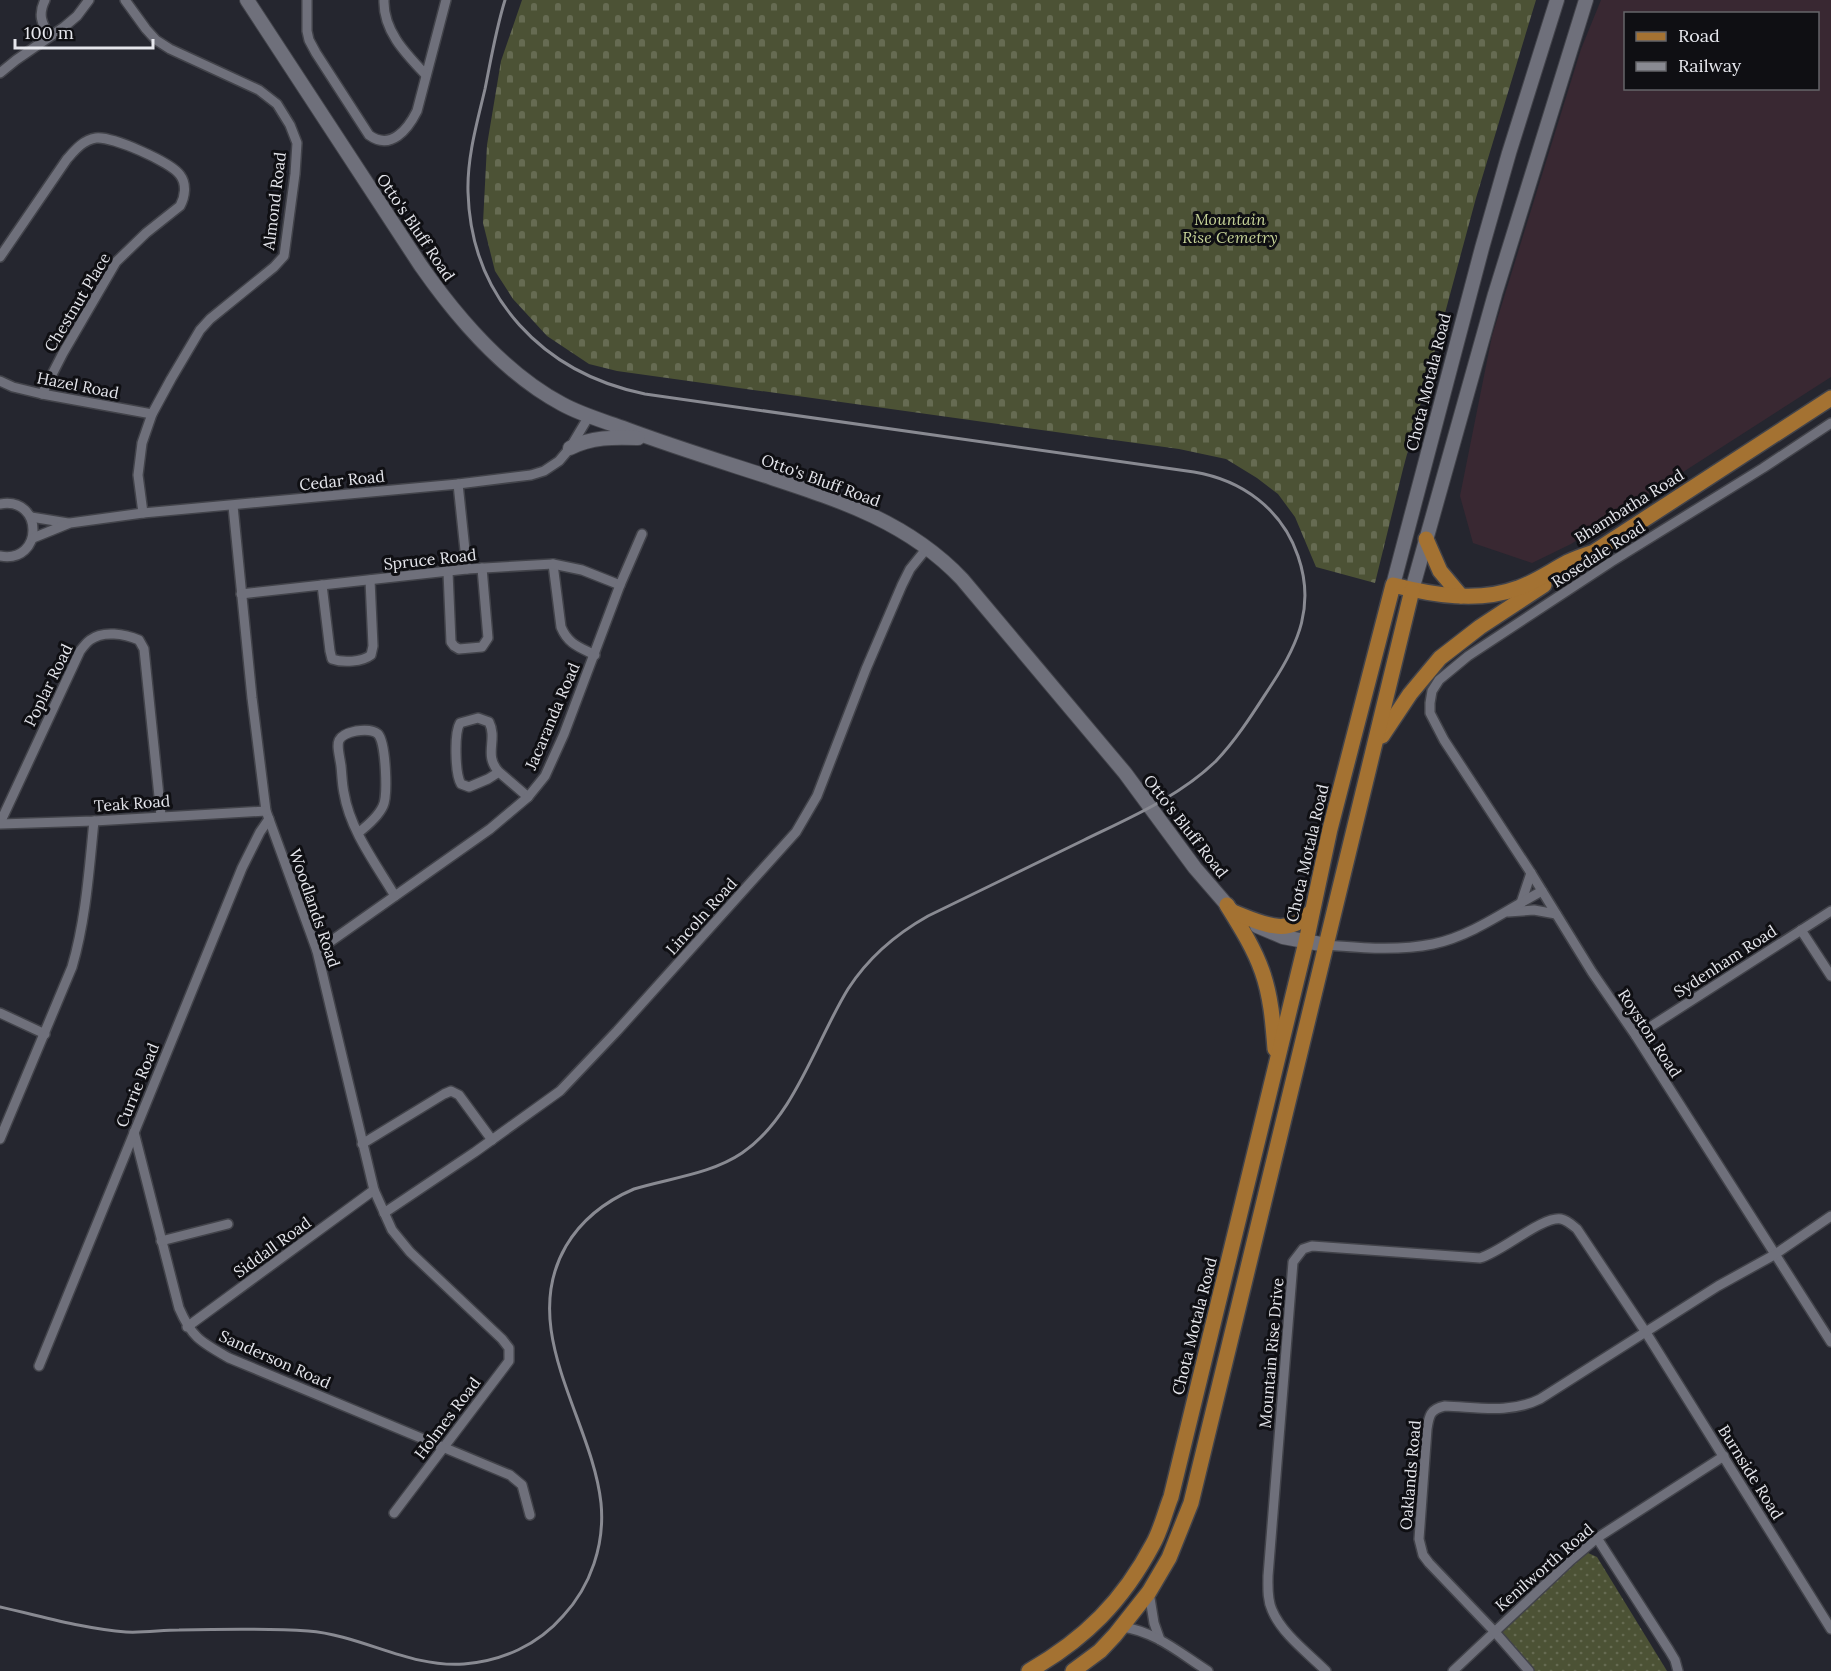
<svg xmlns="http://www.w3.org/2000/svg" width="1831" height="1671" font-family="Lora,serif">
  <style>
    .medical { fill: #392832; fill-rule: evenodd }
    .grass { fill: url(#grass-dots) }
    .cemetery { fill: url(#cemetery-stones) }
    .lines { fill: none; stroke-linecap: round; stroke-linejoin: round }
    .street-casing { stroke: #42434a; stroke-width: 12 }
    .secondary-casing { stroke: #42434a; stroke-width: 16 }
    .primary-casing { stroke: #42434a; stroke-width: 18 }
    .street { stroke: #6f707b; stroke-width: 9 }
    .secondary { stroke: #6f707b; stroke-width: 14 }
    .primary { stroke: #a47232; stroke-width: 15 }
    .rail { stroke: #898a92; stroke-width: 3 }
    .labels { text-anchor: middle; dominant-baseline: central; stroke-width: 6; stroke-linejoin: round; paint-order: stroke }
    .street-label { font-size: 16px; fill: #e5e6ec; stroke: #0f0f13 }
    .park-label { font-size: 16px; font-style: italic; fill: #c6d397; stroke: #0f0f13 }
  </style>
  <defs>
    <pattern id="grass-dots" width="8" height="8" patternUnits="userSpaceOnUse" patternTransform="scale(1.5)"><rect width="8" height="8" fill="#4c5235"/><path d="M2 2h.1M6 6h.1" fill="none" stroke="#666b52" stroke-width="1.8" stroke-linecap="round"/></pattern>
    <pattern id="cemetery-stones" width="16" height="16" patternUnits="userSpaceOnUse" patternTransform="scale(1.5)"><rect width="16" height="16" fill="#4c5235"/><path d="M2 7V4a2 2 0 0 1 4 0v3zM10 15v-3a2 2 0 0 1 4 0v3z" fill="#666b52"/></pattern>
  </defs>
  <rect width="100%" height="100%" fill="#25262f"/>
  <path class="medical" d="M1601,0H1831V377L1571,544L1532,563L1473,543L1460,496L1492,336L1581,49ZM1626,14H1818V88H1626Z"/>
  <path class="grass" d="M1586,1552L1597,1557L1667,1671H1530L1501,1633L1502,1628Z"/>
  <path class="cemetery" d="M522,0H1536L1476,198L1403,469L1375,583L1316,567L1295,517L1278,494L1257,478L1226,459L1179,449L617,371L589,364L547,336L513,299L495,271L483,223L487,145L501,61Z"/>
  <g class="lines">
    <defs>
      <g id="street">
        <path d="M45,0C38,14 41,23 50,36"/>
        <path d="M125,0L146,29L156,40L170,49L259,90L277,104L290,125L297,143L295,174L284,256L274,267L210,319L200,330L171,379L152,414L142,443L138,475L143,513"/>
        <path d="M307,0V31L309,40L316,53L369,135C391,151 408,129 417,111L446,0"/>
        <path d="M384,0C383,31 406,54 426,75"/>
        <path d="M0,73L16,60L64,27L77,16L89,0"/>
        <path d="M0,257L67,159C75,150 83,140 96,138C112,136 171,162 180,175C187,184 185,197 180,206L146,233L116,262L63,353L42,394"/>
        <path d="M0,381L13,387L42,394L152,414"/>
        <path d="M1831,423L1763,468L1611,562L1468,656L1439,680L1432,691L1430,703V713L1444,740L1531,873L1592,972L1636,1036L1831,1342"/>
        <path d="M458,484L467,569"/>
        <path d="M0,504C44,496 44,564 0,556"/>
        <path d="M233,506L252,698L266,811L317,951L374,1190L392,1230L410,1252L502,1339L509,1348V1361L394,1513"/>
        <path d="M31,517L68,523"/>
        <path d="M33,538L70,523L143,513L458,484L531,475L544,471L559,461L570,448L589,416"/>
        <path d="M553,564L561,627C568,644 579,647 595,655"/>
        <path d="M448,572L451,642L454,646L459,649L482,647L488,638L482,568"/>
        <path d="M322,585L330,651L332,659C343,663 362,662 371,655L373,646L370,580"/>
        <path d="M241,594L467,569L553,564L582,570L620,585"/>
        <path d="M499,772C483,755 498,740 489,722L478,718L460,723C454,733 455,774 461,784L469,787L488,779L499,772L528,797"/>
        <path d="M0,823L80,651C83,647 86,643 90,640C103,630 125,634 139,640L144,649L161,816"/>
        <path d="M0,824L94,821L266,811"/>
        <path d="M358,833C367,826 378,817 383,806C388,796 386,743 378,734C372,729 363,730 356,731C332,736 338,745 341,766C342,775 342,784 344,793C350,830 376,864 395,896"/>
        <path d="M1521,903L1531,873"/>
        <path d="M1508,912L1534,910L1556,914"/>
        <path d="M1801,930L1831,976"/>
        <path d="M1326,945C1362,948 1398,951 1433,944C1472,936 1508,909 1542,891"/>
        <path d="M317,951L490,829L528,797L545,776L564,734L620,585L642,534"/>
        <path d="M0,1013L45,1034"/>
        <path d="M1636,1036L1831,911"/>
        <path d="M134,1132L179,1308C192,1338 201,1342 229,1358L510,1475L522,1485L530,1515"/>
        <path d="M0,1139L72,967C86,919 89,870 94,821"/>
        <path d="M362,1144L444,1094L451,1091L459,1095L492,1140"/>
        <path d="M384,1213L475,1152L560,1091L617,1031L796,832L817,796L866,669L902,585L910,569L927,548"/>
        <path d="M161,1241L228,1224"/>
        <path d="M187,1327L374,1190"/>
        <path d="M39,1366L242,868L260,832L269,819"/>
        <path d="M1597,1538L1669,1650L1675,1660L1678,1671"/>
        <path d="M1149,1592L1154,1623L1160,1640"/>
        <path d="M1122,1627C1155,1631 1181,1654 1208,1671"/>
        <path d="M1326,1671C1308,1653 1282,1634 1272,1610C1267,1599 1268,1587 1268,1576L1293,1262L1303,1249L1312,1246L1480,1258C1502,1252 1542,1216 1561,1219C1567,1220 1572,1225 1577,1229L1645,1331L1831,1629"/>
        <path d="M1453,1671L1571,1560L1597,1538L1724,1456"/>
        <path d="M1529,1671L1494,1631L1429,1563L1423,1555L1419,1539L1427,1429C1429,1416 1430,1409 1445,1406C1477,1407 1510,1414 1540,1399L1718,1286L1774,1255L1831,1216"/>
      </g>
      <g id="secondary">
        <path d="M247,0L421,266C458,319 504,373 562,404C582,415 604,421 626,429C674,447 723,462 772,478C842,501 909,523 962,579L1125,773L1195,868L1233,912"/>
        <path d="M570,448C591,437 614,437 638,438"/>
        <path d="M1393,585L1482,248L1509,153L1557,0"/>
        <path d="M1412,590L1495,294L1586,0"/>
        <path d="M1257,926L1283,937L1326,945"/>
      </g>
      <g id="primary">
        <path d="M1426,539L1440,571L1461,596"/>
        <path d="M1382,736L1410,694L1440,658L1480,627L1544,585"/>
        <path d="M1227,905C1240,926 1254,948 1262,971C1271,996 1273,1023 1275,1049"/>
        <path d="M1233,912C1261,923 1288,938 1311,912"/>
        <path d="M1029,1671C1085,1639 1123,1601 1153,1544C1161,1530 1165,1512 1171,1497L1306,942L1330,829L1393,585C1433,595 1478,603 1518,588C1536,582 1551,571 1568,562C1576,558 1585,555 1594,552L1831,398"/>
        <path d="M1073,1671L1100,1651L1115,1635L1149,1592L1169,1558L1191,1503L1412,590"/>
      </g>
    </defs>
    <use href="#street" class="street-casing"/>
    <use href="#secondary" class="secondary-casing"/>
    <use href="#primary" class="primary-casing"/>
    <use href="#street" class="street"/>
    <use href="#secondary" class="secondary"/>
    <use href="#primary" class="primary"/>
    <path class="rail" d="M0,1607C41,1616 84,1629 126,1632C144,1633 162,1630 179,1630C222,1629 266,1628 308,1631C362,1635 409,1668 464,1664C502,1661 538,1645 563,1616C591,1586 605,1544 601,1503C592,1419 517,1330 566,1246C582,1219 606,1201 634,1189C670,1178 711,1174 742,1153C794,1118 816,1041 848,989C868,958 896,934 928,916C980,891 1032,865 1084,840C1129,818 1179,797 1216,761C1238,738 1255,710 1272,684C1299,643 1315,605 1298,556C1282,509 1242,480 1194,472L645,394C543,373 471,298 468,192C467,157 477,123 485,89C491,59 496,29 505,0"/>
  </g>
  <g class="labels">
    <g class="street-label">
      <text transform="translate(274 201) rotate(-83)">Almond Road</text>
      <text transform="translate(416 227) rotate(56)">Otto's Bluff Road</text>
      <text transform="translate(77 302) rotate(-59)">Chestnut Place</text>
      <text transform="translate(1428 382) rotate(-76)">Chota Motala Road</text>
      <text transform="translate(78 385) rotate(11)">Hazel Road</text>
      <text transform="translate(342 480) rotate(-6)">Cedar Road</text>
      <text transform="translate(821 480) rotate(20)">Otto's Bluff Road</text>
      <text transform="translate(1629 506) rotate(-32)">Bhambatha Road</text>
      <text transform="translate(1598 554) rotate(-33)">Rosedale Road</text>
      <text transform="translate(430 559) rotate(-6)">Spruce Road</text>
      <text transform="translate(48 685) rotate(-64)">Poplar Road</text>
      <text transform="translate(552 716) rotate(-67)">Jacaranda Road</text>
      <text transform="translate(132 803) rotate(-4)">Teak Road</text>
      <text transform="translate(1186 826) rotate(52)">Otto's Bluff Road</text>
      <text transform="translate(1307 853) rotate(-77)">Chota Motala Road</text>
      <text transform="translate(315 908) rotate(71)">Woodlands Road</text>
      <text transform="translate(701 916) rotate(-48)">Lincoln Road</text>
      <text transform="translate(1725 961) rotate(-33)">Sydenham Road</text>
      <text transform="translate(1650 1033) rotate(57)">Royston Road</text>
      <text transform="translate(137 1085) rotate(-68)">Currie Road</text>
      <text transform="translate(272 1247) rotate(-36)">Siddall Road</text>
      <text transform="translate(1194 1326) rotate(-76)">Chota Motala Road</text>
      <text transform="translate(1271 1353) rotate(-85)">Mountain Rise Drive</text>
      <text transform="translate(275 1359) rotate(24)">Sanderson Road</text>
      <text transform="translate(447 1418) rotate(-53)">Holmes Road</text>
      <text transform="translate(1751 1472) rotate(58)">Burnside Road</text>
      <text transform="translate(1410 1475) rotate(-85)">Oaklands Road</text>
      <text transform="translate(1544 1567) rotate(-41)">Kenilworth Road</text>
    </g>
    <g class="park-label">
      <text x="1230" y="219">Mountain<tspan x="1230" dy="18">Rise Cemetry</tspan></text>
    </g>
  </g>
  <rect x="1624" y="12" width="195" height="78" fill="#0f0f13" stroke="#65656a" stroke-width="1.5"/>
  <rect x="1636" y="32" width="30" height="9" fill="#a47232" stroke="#65656a" stroke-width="1.5"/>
  <text x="1678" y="42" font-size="18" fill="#e5e6ec">Road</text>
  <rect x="1636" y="62" width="30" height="9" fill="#898a92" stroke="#65656a" stroke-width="1.5"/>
  <text x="1678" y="72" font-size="18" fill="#e5e6ec">Railway</text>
  <path d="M15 39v9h138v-9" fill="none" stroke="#e5e6ec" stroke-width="3"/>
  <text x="24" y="39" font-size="18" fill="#e5e6ec" stroke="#0f0f13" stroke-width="4.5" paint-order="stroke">100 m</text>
</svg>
